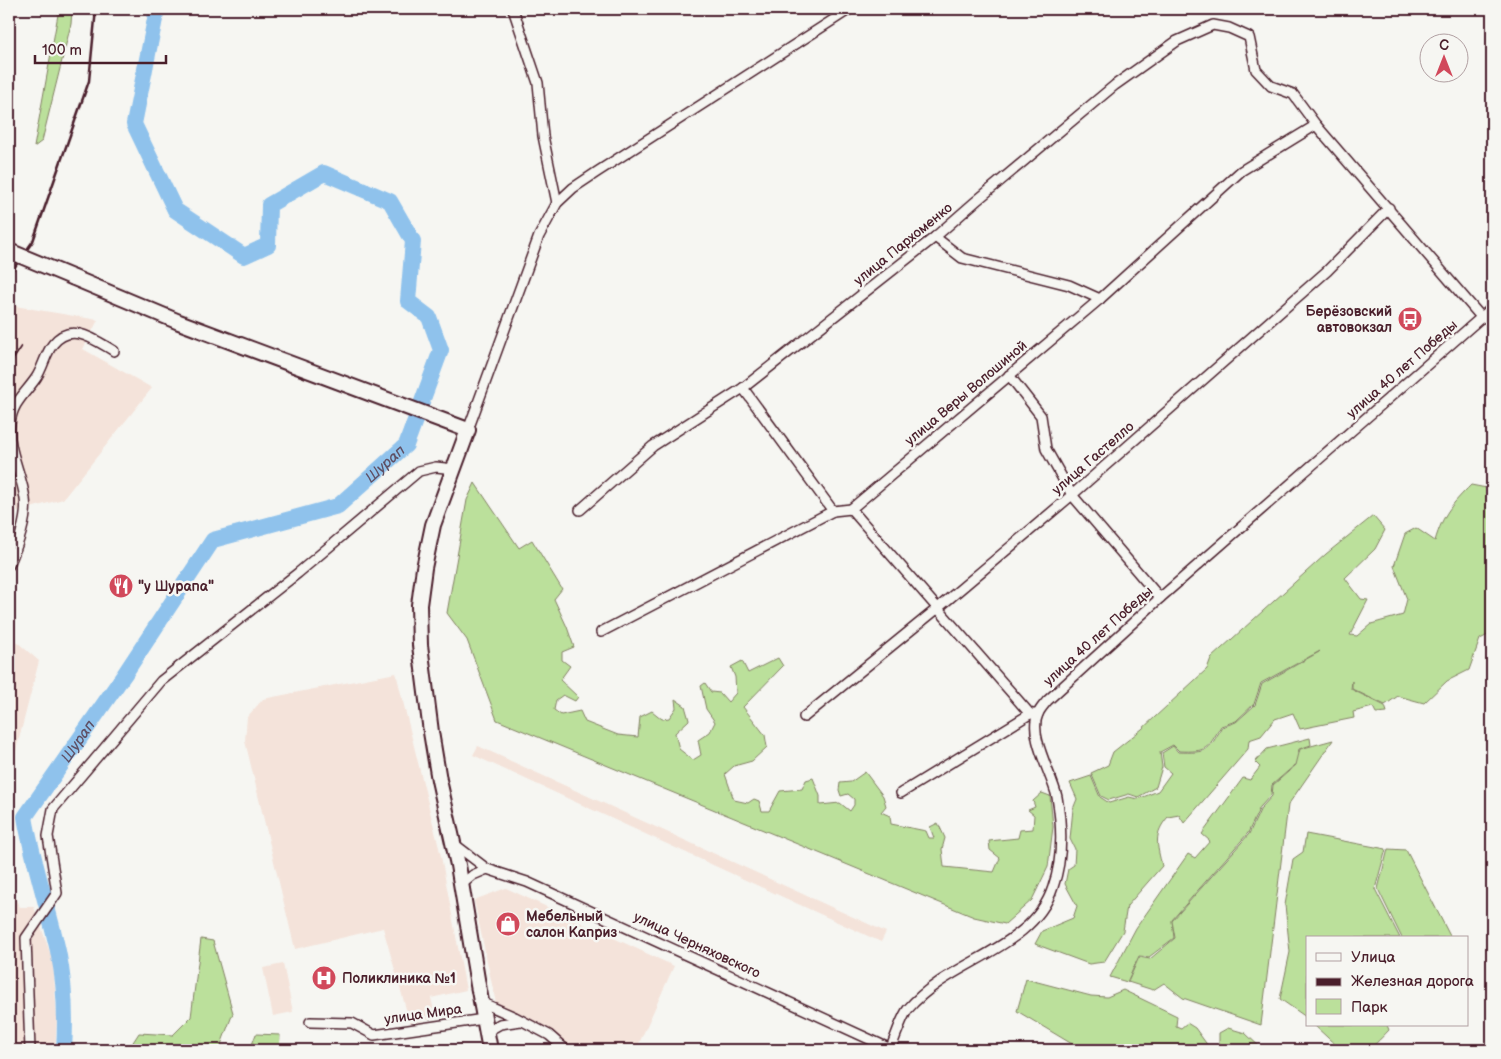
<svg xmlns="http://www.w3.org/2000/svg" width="1501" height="1059" font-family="'Balsamiq Sans',sans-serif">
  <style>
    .built { fill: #f4e3da }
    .green { fill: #bbe09b; stroke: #828063 }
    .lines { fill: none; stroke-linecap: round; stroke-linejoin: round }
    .river { stroke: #8fc2ec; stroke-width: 16 }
    .street-casing { stroke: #4a1f2b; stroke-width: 12 }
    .secondary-casing { stroke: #4a1f2b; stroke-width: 18 }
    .street { stroke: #f6f6f2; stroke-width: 9 }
    .secondary { stroke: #f6f6f2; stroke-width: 14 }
    .rail { stroke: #4a1f2b; stroke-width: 2.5 }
    .secondary-bridge-casing { stroke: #4a1f2b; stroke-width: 18; stroke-linecap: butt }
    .secondary-bridge { stroke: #f6f6f2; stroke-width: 14 }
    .labels { text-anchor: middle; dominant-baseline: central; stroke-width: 5; stroke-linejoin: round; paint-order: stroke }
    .street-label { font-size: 14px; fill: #4a1f2b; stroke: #f6f6f2 }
    .poi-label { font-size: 14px; font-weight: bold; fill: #4a1f2b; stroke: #f6f6f2; text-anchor: start }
    .water-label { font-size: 15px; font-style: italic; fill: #5f5065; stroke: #f6f6f2 }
  </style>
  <rect width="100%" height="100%" fill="#f6f6f2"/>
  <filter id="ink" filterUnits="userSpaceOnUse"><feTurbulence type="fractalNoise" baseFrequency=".02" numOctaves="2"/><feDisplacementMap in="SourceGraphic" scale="10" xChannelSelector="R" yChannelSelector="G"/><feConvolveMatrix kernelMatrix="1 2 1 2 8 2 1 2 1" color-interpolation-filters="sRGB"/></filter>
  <g filter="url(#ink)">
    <g class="built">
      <path d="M9,305L98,320L83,349L152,388L63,499L16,512L9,560Z"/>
      <path d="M9,635L39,661L9,778Z"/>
      <path d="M396,673L441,856L466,990L431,998L436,1018L410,1023L383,928L295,949L245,741L247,717L263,699Z"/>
      <path d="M478,746L886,932L881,942L473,755Z"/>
      <path d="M506,888L674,966L636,1050H570L552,1031L541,1024L521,1014L497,1008L474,900Z"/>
      <path d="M9,889L20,907H34L53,961L57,1018L55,1050H9Z"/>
      <path d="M283,964L293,1012L273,1016L263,968Z"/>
    </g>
    <g class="green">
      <path d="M59,9H72L71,24L42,141L34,147Z"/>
      <path d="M475,483L519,548L532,540L562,589L554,599L567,627L574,647L562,652V660L570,666L560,680L578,697L575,701L563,695L556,700L554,710L561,715L580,711L585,722L618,735L638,737L640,717L652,711L662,719L669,718L676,708L675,699L685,706L689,720L675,733L679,749L693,760L701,755L698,740L710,732L715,722L706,709L701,686L705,683L711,692L720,693L728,702L736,693L735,677L731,667L742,661L748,673L778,658L783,666L743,707L765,735L767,747L752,761L734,766L725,774L734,800L748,803L754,799L759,801L762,811H769L780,791L802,789L806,780L813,778L820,796V805L840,803L850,811L854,805V799L848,794L841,796L839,790L840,783L851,782L865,772L883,796L886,806L881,812L890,816L891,824L926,831L929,838H934L930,827L938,823L945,838L942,849L944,867L994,872L1000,858L990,850L989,841L1018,838L1020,830L1033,829L1034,815L1028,810L1035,807L1033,801L1042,793L1050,796L1053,827L1048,867L1032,900L1005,924L974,917L497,720L467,640L447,613L467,500Z"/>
      <path d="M1471,485L1492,489V633L1480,639L1469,670L1447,681L1424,703L1398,696L1385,705L1352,689V681L1351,689L1385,706L1387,712L1376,713L1373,707L1353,712L1354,718L1300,729L1293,713L1275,719L1261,736L1249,740L1248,749L1184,823L1179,815L1168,817C1153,834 1157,845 1162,866L1127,906L1123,931L1104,962L1089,964L1035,944L1042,931L1073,918L1077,906L1065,884L1068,869L1074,865L1075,849L1070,839L1073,809L1077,799L1070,783L1091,776L1100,797L1109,803L1129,797L1138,799L1158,791L1171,773L1164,767L1162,753L1173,746L1178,752C1207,753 1208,752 1222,727L1236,722L1255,705L1262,684L1319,652L1320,651L1261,683L1254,704L1236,721L1221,726C1207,750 1207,752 1179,751L1173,745L1160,752L1162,767L1156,787L1138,797L1129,794L1109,800L1101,796L1091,773L1108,765L1113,752L1142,729L1207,669L1211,658L1326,554L1373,516L1385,530L1375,549L1345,578L1361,599L1368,600L1350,635L1357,636L1371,624L1403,615L1407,599L1394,566L1405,534L1416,528L1435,541C1443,514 1452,504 1471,485Z"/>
      <path d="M1310,738L1311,745L1299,749L1295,765L1272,785L1271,795L1260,807L1248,833L1172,920L1174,938L1149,957L1139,956L1127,982L1110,977L1136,928L1188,854L1195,858L1210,841L1202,834L1243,778L1250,780L1260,767L1255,762L1267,749Z"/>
      <path d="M1333,740L1288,805L1261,1025L1183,998L1164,983L1153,990L1128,982L1139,957L1150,959L1175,938L1172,921L1249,834L1261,808L1272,796L1273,785L1296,765L1300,749Z"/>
      <path d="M1306,834L1386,849L1375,889L1400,938H1307V1016L1306,1017L1280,999L1290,952L1285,905L1293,859L1303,852Z"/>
      <path d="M1388,849L1406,850L1451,938H1402L1378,889Z"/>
      <path d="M201,939L213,941L233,1013L219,1050H128L139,1033L173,1035L191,1017Z"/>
      <path d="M1026,979L1091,996L1107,997L1123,990L1177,1016L1176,1026L1181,1028L1187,1023L1195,1028L1211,1050H1086L1077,1047L1017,1011Z"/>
      <path d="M1314,1025H1387L1389,1030C1368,1052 1371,1050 1341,1050Z"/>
      <path d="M1228,1028L1245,1033L1263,1050H1226L1219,1042V1033Z"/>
      <path d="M256,1034L280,1035L279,1050H250Z"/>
    </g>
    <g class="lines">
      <path class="river" id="s1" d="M64,1050C66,1018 65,983 58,951C48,906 33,863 25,817L124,675L213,540L338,506L406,445L441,350L429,317L408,301L413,241L390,201L324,173L269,205L268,245L244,256L175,210L134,124L157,9"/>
      <defs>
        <g id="street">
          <path d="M513,9L538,83L543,136L557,203"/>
          <path d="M935,237L962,258L1069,285L1100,299"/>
          <path d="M1009,375L1041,416L1046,449L1072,495L1160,598"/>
          <path d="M743,388L833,511"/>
          <path d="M468,430L539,236L557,203L573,188L597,172L850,9"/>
          <path d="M851,509L1030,714H1038"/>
          <path d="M580,510L653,446L743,388L935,237L975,202L1115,85L1177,41L1213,25L1229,28L1249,37L1256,70L1271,86L1293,94L1316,125L1482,318"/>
          <path d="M9,565C17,547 28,518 25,499C22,474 7,449 10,424C12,403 25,394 36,378C43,368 45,354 53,344C71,321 95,340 114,351"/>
          <path d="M601,632L833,511L851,509L1100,299L1241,171L1316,125"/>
          <path d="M804,717L938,608L1072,495L1327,271L1389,208"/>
          <path d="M901,793L1030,714"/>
          <path d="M453,843L487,869"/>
          <path d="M461,885L473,875L487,869L527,882L893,1050"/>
          <path d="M481,1002L515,1017L549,1035L566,1050"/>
          <path d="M310,1022L352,1023L374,1035L484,1019"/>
          <path d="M486,1032L500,1024L521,1021"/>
          <path d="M30,1050L26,938L57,893L48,836L53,809L161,681L298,573L419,471L436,467L454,469"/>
          <path d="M890,1050C895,1039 901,1018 908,1009C949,960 1033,950 1053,887C1063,859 1062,826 1057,797C1052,774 1028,736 1038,714C1040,709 1044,705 1047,701L1160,598L1492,308"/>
        </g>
        <path id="secondary" d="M74,278L179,322L468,430L433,525L424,568L419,605L420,645L431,732L439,780L458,865L478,985L490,1050"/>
      </defs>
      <use href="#street" class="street-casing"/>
      <use href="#secondary" class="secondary-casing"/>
      <use href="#street" class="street"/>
      <use href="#secondary" class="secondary"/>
      <g class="rail">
        <path d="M9,275L33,241L89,81L96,9"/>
        <path d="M9,365L21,347"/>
      </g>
      <defs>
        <path id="secondary-bridge" d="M9,251L74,278"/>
      </defs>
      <use href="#secondary-bridge" class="secondary-bridge-casing"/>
      <use href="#secondary-bridge" class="secondary-bridge"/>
    </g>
  </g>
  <defs>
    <symbol id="bus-disc" viewBox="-11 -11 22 22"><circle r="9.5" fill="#d1495b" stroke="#f6f6f2"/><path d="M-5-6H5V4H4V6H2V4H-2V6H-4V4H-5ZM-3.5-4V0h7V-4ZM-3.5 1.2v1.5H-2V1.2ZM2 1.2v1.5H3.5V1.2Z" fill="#fff"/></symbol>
    <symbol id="restaurant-disc" viewBox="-11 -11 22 22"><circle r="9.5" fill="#d1495b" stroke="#f6f6f2"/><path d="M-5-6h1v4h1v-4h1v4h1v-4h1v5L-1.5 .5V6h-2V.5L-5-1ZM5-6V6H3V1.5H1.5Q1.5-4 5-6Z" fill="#fff"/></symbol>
    <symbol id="shop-disc" viewBox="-11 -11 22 22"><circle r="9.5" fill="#d1495b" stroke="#f6f6f2"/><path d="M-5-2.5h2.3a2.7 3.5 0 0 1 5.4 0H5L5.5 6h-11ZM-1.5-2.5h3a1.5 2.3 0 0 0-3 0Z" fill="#fff"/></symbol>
    <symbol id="hospital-disc" viewBox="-11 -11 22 22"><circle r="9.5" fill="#d1495b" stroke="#f6f6f2"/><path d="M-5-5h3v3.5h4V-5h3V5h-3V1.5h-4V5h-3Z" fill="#fff"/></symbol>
  </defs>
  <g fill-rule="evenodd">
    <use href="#bus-disc" x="1396" y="305" width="28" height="28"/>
    <use href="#restaurant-disc" x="107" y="572" width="28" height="28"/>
    <use href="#shop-disc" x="494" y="910" width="28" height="28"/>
    <use href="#hospital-disc" x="310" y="964" width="28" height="28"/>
  </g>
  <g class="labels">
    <g class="street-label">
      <text transform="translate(903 244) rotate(-39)">улица Пархоменко</text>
      <text transform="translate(1402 369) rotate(-41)">улица 40 лет Победы</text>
      <text transform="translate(966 393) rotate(-40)">улица Веры Волошиной</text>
      <text transform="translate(1093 458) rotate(-41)">улица Гастелло</text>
      <text transform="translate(1098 636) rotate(-42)">улица 40 лет Победы</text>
      <text transform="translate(697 945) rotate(25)">улица Черняховского</text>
      <text transform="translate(423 1014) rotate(-8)">улица Мира</text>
    </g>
    <g class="poi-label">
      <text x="1392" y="311" text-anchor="end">Берёзовский<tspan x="1392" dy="16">автовокзал</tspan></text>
      <text x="138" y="586">"у Шурапа"</text>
      <text x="526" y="916">Мебельный<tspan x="526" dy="16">салон Каприз</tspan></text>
      <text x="342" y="978">Поликлиника №1</text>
    </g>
    <g class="water-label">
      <text stroke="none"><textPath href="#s1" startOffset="765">Шурап</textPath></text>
      <text stroke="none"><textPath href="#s1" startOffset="330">Шурап</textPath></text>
    </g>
  </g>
  <rect width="1501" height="1059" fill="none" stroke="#f6f6f2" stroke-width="30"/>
  <rect x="15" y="15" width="1471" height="1029" fill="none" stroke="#4a1f2b" stroke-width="2" filter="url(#ink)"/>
  <rect x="1306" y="936" width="162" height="90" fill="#f6f6f2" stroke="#b1a0a2"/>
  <rect x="1316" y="953" width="25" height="8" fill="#f6f6f2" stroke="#b1a0a2"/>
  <text x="1351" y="962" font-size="15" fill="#4a1f2b">Улица</text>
  <rect x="1316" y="978" width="25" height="8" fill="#4a1f2b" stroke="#b1a0a2"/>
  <text x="1351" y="986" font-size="15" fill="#4a1f2b">Железная дорога</text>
  <rect x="1316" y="999" width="25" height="15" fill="#bbe09b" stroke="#b1a0a2"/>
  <text x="1351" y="1012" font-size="15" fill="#4a1f2b">Парк</text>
  <g transform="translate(1444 58)"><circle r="24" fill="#f6f6f2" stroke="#b1a0a2"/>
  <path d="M0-4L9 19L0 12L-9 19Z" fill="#d1495b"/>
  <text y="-8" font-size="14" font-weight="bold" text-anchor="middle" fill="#4a1f2b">С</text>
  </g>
  <path d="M35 55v8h131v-8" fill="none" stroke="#4a1f2b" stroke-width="2.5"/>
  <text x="42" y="55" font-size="15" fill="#4a1f2b" stroke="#f6f6f2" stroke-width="4" paint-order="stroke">100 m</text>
</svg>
